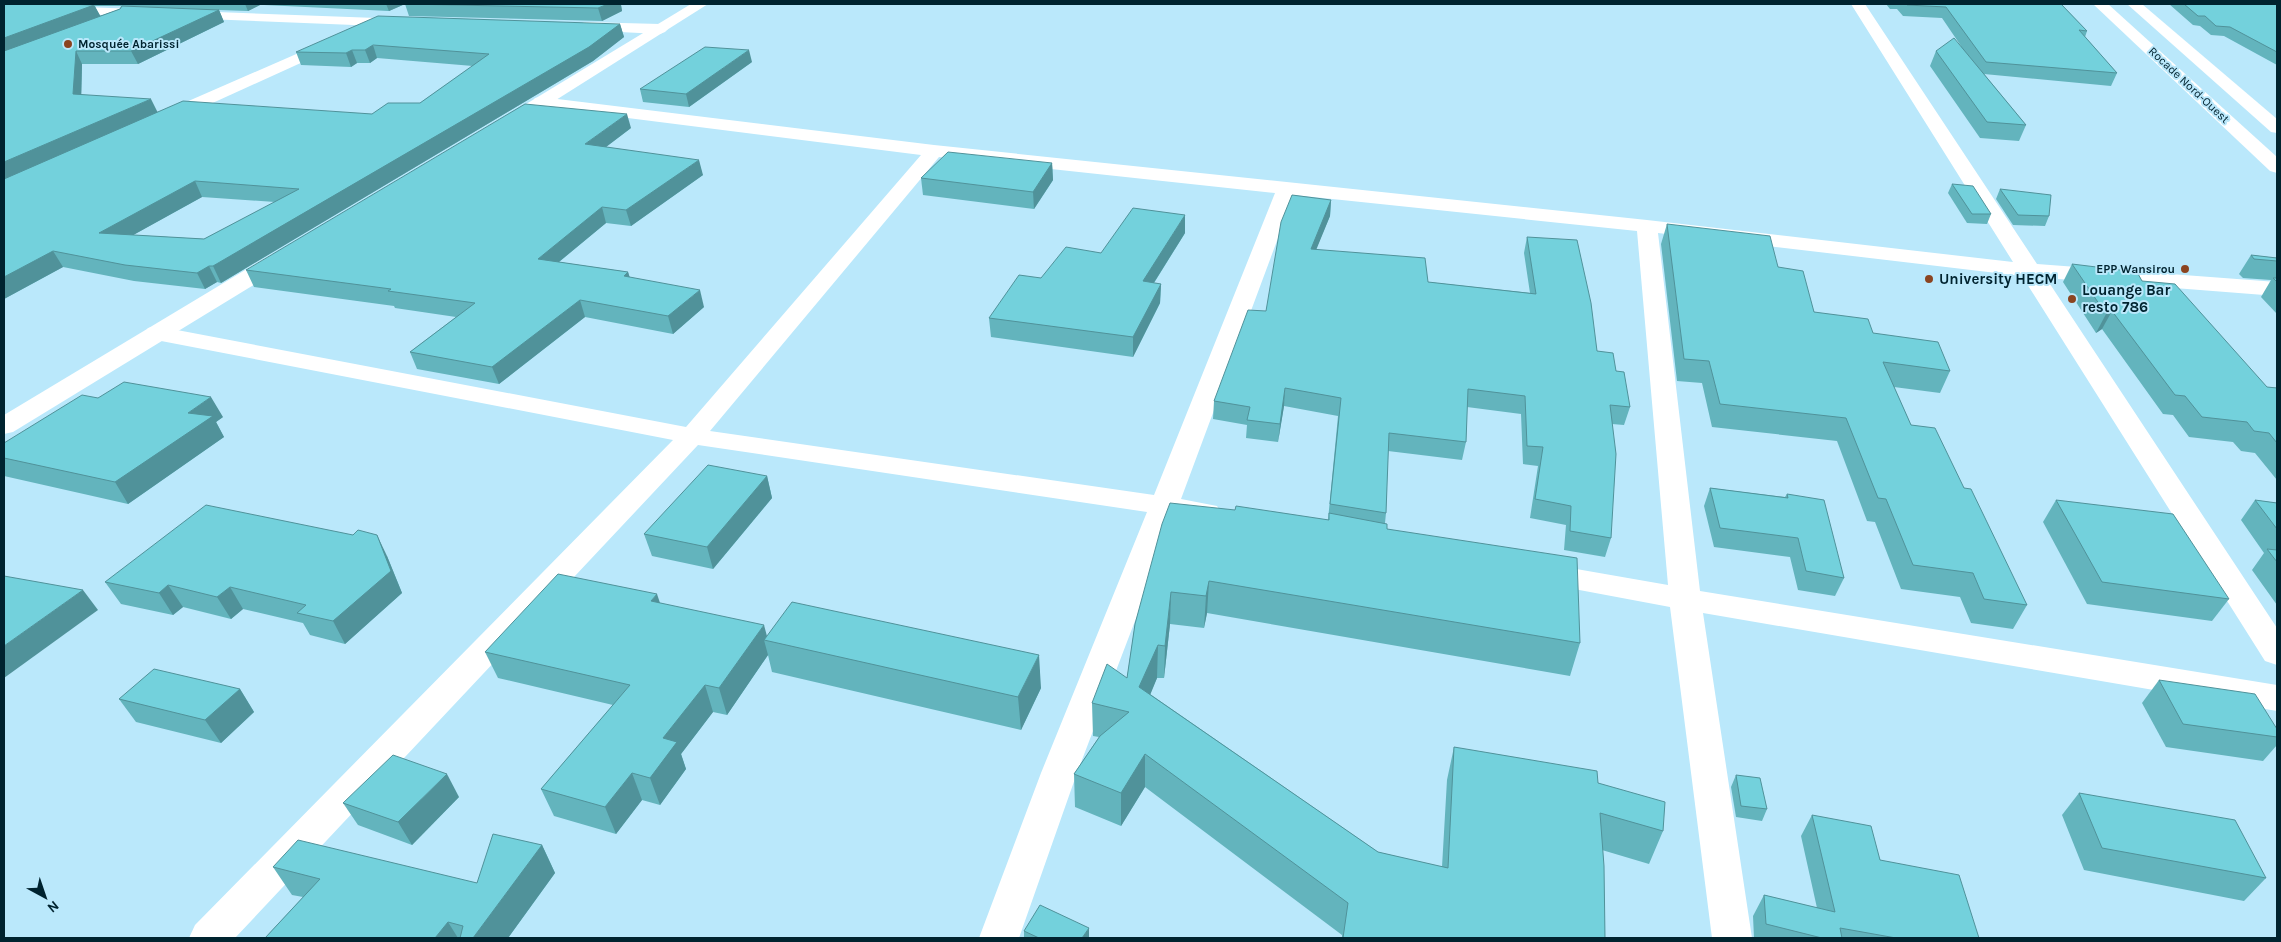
<svg xmlns="http://www.w3.org/2000/svg" width="2281" height="942" font-family="Karla,sans-serif">
  <style>
    .lines { fill: none; stroke-linecap: round; stroke-linejoin: round }
    .street { fill: #fff; fill-rule: evenodd }
    .secondary { fill: #fff; fill-rule: evenodd }
    .primary { fill: #fff; fill-rule: evenodd }
    .wall { fill: #63b4bd; fill-rule: evenodd }
    .shaded-wall { fill: #50929a }
    .building { fill: #73d1dc; stroke: #50929a; fill-rule: evenodd }
    .poi-dot { fill: #8b4420; stroke: #bae8fb; stroke-width: 2 }
    .labels { text-anchor: middle; dominant-baseline: central; stroke-width: 4; stroke-linejoin: round; paint-order: stroke }
    .far-poi-label { font-size: 12px; font-weight: bold; fill: #00232f; stroke: #bae8fb; text-anchor: start }
    .far-street-label { font-size: 12px; fill: #00232f; stroke: #bae8fb }
    .poi-label { font-size: 15px; font-weight: bold; fill: #00232f; stroke: #bae8fb; text-anchor: start }
  </style>
  <rect width="100%" height="100%" fill="#bae8fb"/>
  <g class="lines">
    <g class="street">
      <path d="M4,4L404,19L411,23L404,27L4,11Z"/>
      <path d="M1851,4H1865L2037,264L2277,282V296L2046,278L2277,628V665L2265,661L2022,276L1658,233L1700,591L2277,685V711L1703,613L1752,938H1712L1670,607L1542,583L1531,580L1527,573L1531,566L1542,563L1668,585L1637,231L1294,195L1181,499L1217,506L1221,512L1217,518L1207,521L1175,516L1077,773L1019,938H979L1041,773L1147,512L698,445L235,938H189L195,925L673,440L156,340L148,338L144,333L148,328L156,326L686,427L921,155L541,107L535,106L532,102L535,98L541,97L934,145L1647,220L2013,262ZM939,157L1275,193L1154,495L710,431Z"/>
      <path d="M584,22L660,24L665,26L668,29L665,32L660,34L579,30L576,27L579,24Z"/>
      <path d="M333,38L338,40L341,43L338,46L173,121H161L158,117L161,113Z"/>
    </g>
    <g class="secondary">
      <path d="M691,4H708L510,129H498L495,125L498,121Z"/>
      <path d="M280,253L288,254L291,259L288,264L13,432L4,434V415L272,254Z"/>
    </g>
    <g class="primary">
      <path d="M2093,4H2108L2277,157V173L2270,171Z"/>
      <path d="M2127,4H2142L2277,119V133L2271,132Z"/>
    </g>
  </g>
  <g class="wall">
    <path d="M4,4H262L248,11L219,10L224,22L138,64H82L81,95L158,112L372,114L420,103L473,66L377,58L370,63H357L351,67L301,65L296,52L620,24L624,37L593,61L221,283L217,282L205,289L134,281L63,267L4,299ZM95,6H121L120,9L100,16ZM202,197L275,202L204,239L133,235Z"/>
    <path d="M264,4H405L389,11L264,5Z"/>
    <path d="M405,4L621,5L622,11L602,21L409,16Z"/>
    <path d="M1886,4H2061L2087,31L2085,37L2117,73L2111,86L1984,74L2026,125L2019,141L1980,138L1930,66L1936,51L1961,46L1942,18L1903,16L1897,9H1890Z"/>
    <path d="M2169,4H2277V65L2224,36L2211,35L2200,26L2193,25Z"/>
    <path d="M752,62L689,107L643,102L640,89Z"/>
    <path d="M631,128L606,147L703,175L631,226L606,223L559,262L628,272L630,278L704,307L673,334L585,317L499,384L417,369L410,352L456,317L395,308L394,306L254,287L246,270Z"/>
    <path d="M1052,163L1053,180L1034,209L923,195L921,178Z"/>
    <path d="M1952,184L1991,214L1987,224L1967,223L1948,193Z"/>
    <path d="M2000,189L2049,216L2045,226L2013,225L1996,199Z"/>
    <path d="M1331,200L1330,216L1316,249L1428,282L1530,293L1524,253L1527,237L1597,351L1616,371L1630,407L1624,425L1612,424L1611,538L1605,557L1564,550L1566,525L1530,518L1538,466L1523,464L1521,414L1467,407L1466,442L1462,460L1388,451L1386,513L1385,523L1387,529L1580,643L1570,676L1207,613L1204,628L1170,624L1164,678H1157L1150,694L1378,852L1442,867L1447,780L1454,747L1598,783L1663,831L1649,864L1602,850L1605,938H1342V935L1145,787L1121,826L1075,807L1074,774L1099,737L1093,736L1092,703L1127,678L1135,624L1235,510L1328,520L1338,416L1284,406L1278,442L1246,438L1247,425L1213,419L1214,401Z"/>
    <path d="M1667,224L1778,267L1814,312L1873,333L1950,371L1940,393L1894,387L1911,425L1964,488L2027,605L2013,629L1971,623L1960,597L1901,589L1875,522L1867,521L1837,441L1712,427L1702,383L1677,381L1661,244Z"/>
    <path d="M1185,233L1154,283L1161,284L1160,303L1133,357L991,337L989,318L1041,278L1101,253Z"/>
    <path d="M2251,255L2277,258V314L2261,297L2271,280L2243,278L2239,274Z"/>
    <path d="M2072,264L2142,281L2267,387L2277,388V480L2255,453L2241,451L2233,442L2189,437L2173,415L2163,414L2102,329L2096,333L2063,282Z"/>
    <path d="M223,417L216,422L224,437L128,504L4,476V443Z"/>
    <path d="M767,476L772,498L713,569L652,556L644,534Z"/>
    <path d="M1710,488L1785,497L1787,494L1844,578L1835,596L1798,590L1790,557L1714,547L1704,506Z"/>
    <path d="M2056,500L2229,599L2212,621L2087,604L2043,522Z"/>
    <path d="M2255,500L2277,503V605L2252,570L2264,553L2241,520Z"/>
    <path d="M387,556L402,593L345,644L310,635L303,623L243,609L231,619L183,607L173,615L121,604L105,582Z"/>
    <path d="M660,603L767,636L1041,688L1021,730L772,672L768,655L727,715L713,712L681,754L686,769L660,805L642,800L616,834L554,816L541,789L613,705L498,678L485,652Z"/>
    <path d="M2159,680L2277,729V745L2263,761L2166,747L2142,703Z"/>
    <path d="M240,689L254,712L221,743L136,722L119,699Z"/>
    <path d="M1736,775L1767,809L1762,821L1736,817L1731,787Z"/>
    <path d="M2079,793L2266,878L2244,901L2084,870L2062,815Z"/>
    <path d="M459,797L412,845L358,825L343,803Z"/>
    <path d="M1812,815L1880,860L1979,938H1754L1753,916L1764,895L1817,908L1801,836Z"/>
    <path d="M542,845L555,873L508,938H265L303,897L292,895L273,867L477,883Z"/>
    <path d="M1024,931L1089,938H1024Z"/>
  </g>
  <g class="shaded-wall">
    <path d="M245,4H262L248,11Z"/>
    <path d="M386,4H405L389,11Z"/>
    <path d="M608,4H623L621,5L622,11L602,21L598,8Z"/>
    <path d="M94,5L101,17L4,53V38Z"/>
    <path d="M219,10L224,22L138,64L131,51Z"/>
    <path d="M620,24L624,37L593,61L221,283L213,266Z"/>
    <path d="M373,45L377,58L370,63L365,50Z"/>
    <path d="M352,50L357,63L351,67L346,53Z"/>
    <path d="M749,50L752,62L689,107L686,94Z"/>
    <path d="M76,51L82,64L81,108L73,94Z"/>
    <path d="M151,99L158,113L4,181V162Z"/>
    <path d="M627,114L631,128L590,159L585,144Z"/>
    <path d="M699,160L703,175L631,226L626,210Z"/>
    <path d="M1052,163L1053,180L1034,209L1033,192Z"/>
    <path d="M195,181L202,197L108,249L99,233Z"/>
    <path d="M1331,200L1330,216L1310,265L1311,249Z"/>
    <path d="M602,207L606,223L543,275L538,259Z"/>
    <path d="M1185,215V233L1143,300V281Z"/>
    <path d="M53,251L63,267L4,299V277Z"/>
    <path d="M209,266L217,282L205,289L197,273Z"/>
    <path d="M628,272L633,289L624,276Z"/>
    <path d="M1161,284L1160,303L1133,357V337Z"/>
    <path d="M700,290L704,307L673,334L668,316Z"/>
    <path d="M580,300L585,317L499,384L492,367Z"/>
    <path d="M2112,311L2102,329L2096,333L2106,314Z"/>
    <path d="M1285,388L1284,406L1278,442L1280,424Z"/>
    <path d="M211,397L223,417L216,422L224,437L128,504L115,482L188,413Z"/>
    <path d="M767,476L772,498L713,569L707,547Z"/>
    <path d="M377,535L387,556L402,593L345,644L333,621Z"/>
    <path d="M1209,581L1207,613L1204,628L1206,596Z"/>
    <path d="M168,585L183,607L173,615L159,593Z"/>
    <path d="M230,587L243,609L231,619L217,597Z"/>
    <path d="M83,590L98,610L4,678V646Z"/>
    <path d="M1171,592L1170,624L1164,678L1165,646Z"/>
    <path d="M657,594L666,621L651,601Z"/>
    <path d="M764,625L768,640H764L768,655L727,715L719,688Z"/>
    <path d="M1158,645L1157,678L1140,720L1139,687Z"/>
    <path d="M1039,655L1041,688L1021,730L1018,697Z"/>
    <path d="M705,685L713,712L681,754L686,769L660,805L650,778L663,738Z"/>
    <path d="M240,689L254,712L221,743L205,720Z"/>
    <path d="M1145,754V787L1121,826V793Z"/>
    <path d="M632,773L642,800L616,834L605,807Z"/>
    <path d="M447,774L459,797L412,845L398,822Z"/>
    <path d="M542,845L555,873L508,938H473Z"/>
    <path d="M448,922L458,938H435Z"/>
    <path d="M1089,928V938H1082Z"/>
  </g>
  <g class="building">
    <path d="M4,4H65L94,5L4,38Z"/>
    <path d="M405,4H608L598,8Z"/>
    <path d="M1906,4H2061L2087,31L2079,30L2117,73L1986,62L1946,7L1907,5Z"/>
    <path d="M2184,4H2277V52L2230,27L2216,26L2205,16H2198Z"/>
    <path d="M122,6L219,10L131,51H76L73,94L151,99L4,162V51L120,9Z"/>
    <path d="M378,16L620,24L589,47L213,266H209L197,273L125,265L53,251L4,277V179L183,101L372,114L388,103H420L489,54L373,45L365,50H352L346,53L296,52ZM195,181L299,189L204,239L99,233Z"/>
    <path d="M1954,38L2026,125L1987,122L1936,51Z"/>
    <path d="M705,47L749,50L686,94L640,89Z"/>
    <path d="M525,104L627,114L585,144L699,160L626,210L602,207L538,259L628,272L624,276L700,290L668,316L580,300L492,367L410,352L475,303L388,291L391,289L246,270Z"/>
    <path d="M948,152L1052,163L1033,192L921,178Z"/>
    <path d="M1952,184L1973,186L1991,214H1972Z"/>
    <path d="M2000,189L2051,195L2049,216L2018,215Z"/>
    <path d="M1292,195L1331,200L1311,249L1425,258L1428,282L1536,294L1527,237L1577,240L1591,303L1597,351L1613,353L1616,371L1624,372L1630,407L1610,405L1616,454L1611,538L1570,531L1571,506L1535,499L1543,447L1527,446L1525,396L1468,389L1466,442L1389,433L1386,513L1330,504L1341,398L1285,388L1280,424L1247,420L1250,407L1214,401L1248,310L1266,311L1281,222Z"/>
    <path d="M1133,208L1185,215L1143,281L1161,284L1133,337L989,318L1019,275L1041,278L1066,247L1101,253Z"/>
    <path d="M1667,224L1770,236L1778,267L1803,271L1814,312L1868,319L1873,333L1938,342L1950,371L1883,362L1911,425L1935,428L1964,488L1971,489L2027,605L1984,599L1973,573L1913,565L1886,499L1878,498L1846,418L1720,404L1709,361L1684,359Z"/>
    <path d="M2251,255L2277,258V261L2254,259Z"/>
    <path d="M2072,264L2137,272L2142,281L2175,284L2267,387L2277,388V443L2269,433L2254,431L2247,422L2202,417L2185,396L2175,395L2112,311L2106,314Z"/>
    <path d="M2273,278H2277V282Z"/>
    <path d="M124,382L211,397L188,413L213,416L115,482L4,458V443L82,395L98,398Z"/>
    <path d="M708,465L767,476L707,547L644,534Z"/>
    <path d="M1710,488L1788,498L1787,494L1824,500L1844,578L1806,571L1798,538L1720,528Z"/>
    <path d="M2056,500L2173,514L2229,599L2102,582Z"/>
    <path d="M2255,500L2277,503V529Z"/>
    <path d="M1170,503L1235,510L1236,506L1329,520V513L1387,524V529L1577,558L1580,643L1209,581L1206,596L1171,592L1165,646L1158,645L1139,687L1378,852L1448,868L1454,747L1597,771L1598,783L1665,802L1663,831L1600,813L1604,866L1605,938H1343L1348,903L1145,754L1121,793L1074,774L1100,736L1129,712L1092,703L1107,664L1127,678L1135,624L1162,524Z"/>
    <path d="M206,505L353,535L358,530L377,535L391,571L333,621L297,613L306,605L230,587L217,597L168,585L159,593L105,582Z"/>
    <path d="M2267,549L2277,550V562Z"/>
    <path d="M558,574L657,594L651,601L764,625L719,688L705,685L663,738L677,742L650,778L632,773L605,807L541,789L630,685L485,652Z"/>
    <path d="M4,576L83,590L4,646Z"/>
    <path d="M792,602L1039,655L1018,697L764,640Z"/>
    <path d="M154,669L240,689L205,720L119,699Z"/>
    <path d="M2159,680L2255,694L2277,729V737L2183,724Z"/>
    <path d="M393,755L447,774L398,822L343,803Z"/>
    <path d="M1736,775L1760,778L1767,809L1741,806Z"/>
    <path d="M2079,793L2235,820L2266,878L2102,848Z"/>
    <path d="M1812,815L1871,826L1880,860L1959,875L1979,938H1896L1840,928L1842,938H1822L1766,924L1764,895L1835,912Z"/>
    <path d="M493,834L542,845L473,938H460L463,926L448,922L435,938H265L320,879L273,867L298,840L477,883Z"/>
    <path d="M1040,905L1089,928L1082,938H1039L1024,931Z"/>
  </g>
  <g class="poi-dot">
    <circle cx="68" cy="44" r="5"/>
    <circle cx="2185" cy="269" r="5"/>
    <circle cx="1929" cy="279" r="5"/>
    <circle cx="2072" cy="299" r="5"/>
  </g>
  <g class="labels">
    <g class="far-poi-label">
      <text x="78" y="44">Mosquée Abarissi</text>
      <text x="2175" y="269" text-anchor="end">EPP Wansirou</text>
    </g>
    <g class="far-street-label">
      <text transform="translate(2189 85) rotate(43)">Rocade Nord-Ouest</text>
    </g>
    <g class="poi-label">
      <text x="1939" y="279">University HECM</text>
      <text x="2082" y="290">Louange Bar<tspan x="2082" dy="17">resto 786</tspan></text>
    </g>
  </g>
  <rect width="2281" height="942" fill="none" stroke="#00232f" stroke-width="10"/>
  <g transform="translate(45 897) rotate(140)" stroke="#bae8fb" stroke-width="4" paint-order="stroke">
  <path d="M0-4L9 19L0 12L-9 19Z" fill="#00232f"/>
  <text y="-8" font-size="14" font-weight="bold" text-anchor="middle" fill="#00232f">N</text>
  </g>
</svg>
